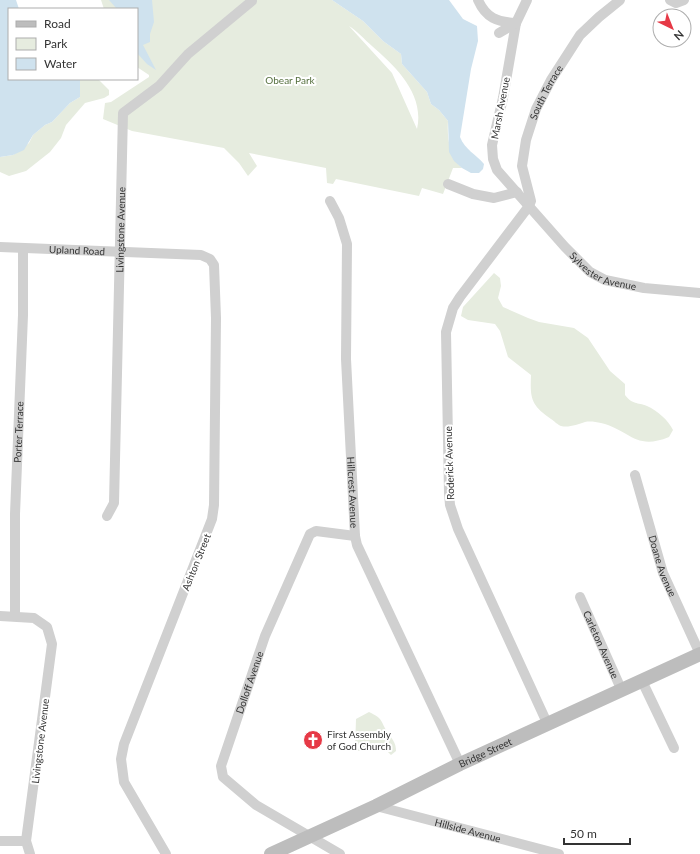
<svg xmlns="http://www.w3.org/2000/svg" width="700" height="854" font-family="Lato,sans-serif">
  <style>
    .green { fill: #e6ecdf; fill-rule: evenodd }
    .water { fill: #cfe2ee }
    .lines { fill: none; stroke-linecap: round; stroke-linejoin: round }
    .minor { stroke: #d0d0d0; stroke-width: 10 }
    .secondary { stroke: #bdbdbd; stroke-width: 14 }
    .labels { text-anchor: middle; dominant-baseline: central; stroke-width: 4; stroke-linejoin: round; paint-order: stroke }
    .park-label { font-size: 10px; fill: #56703f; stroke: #fff }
    .street-label { font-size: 10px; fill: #333; stroke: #fff }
    .poi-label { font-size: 10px; fill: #333; stroke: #fff; text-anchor: start }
  </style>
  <rect width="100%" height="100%" fill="#fff"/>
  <g class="green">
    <path d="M101,0H332L363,21L383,41L401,54L402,64L427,92L431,104L439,110L448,121C447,138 449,156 462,168H453L443,194L422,188L419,196L336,179L333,184L327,183L326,168L249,153L257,166L248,176L239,163L224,148L132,131L103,119L105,103L111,102L149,77V75L137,67V9H104ZM349,26C356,30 365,40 372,46C395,66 425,94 417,129L392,73Z"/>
    <path d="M80,79H98L109,90V95L104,98L85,103L66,125L61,138L50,152L26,171L9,176L0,172V157L13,155L29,143L33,135L45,125L52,122L70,103L80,97Z"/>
    <path d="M494,273L500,278L501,286L498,298L503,307L528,318L539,322L574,328L588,338L610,371L625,384V395C633,405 637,402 647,406C658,411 668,420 673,430L669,437C635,451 630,430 601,423C596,422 590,421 585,422C578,424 569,428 561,426C558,425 554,421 551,419C531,405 530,399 531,375L508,357L500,331L495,324L468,320L461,316L463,307Z"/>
    <path d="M369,712C384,719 380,721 388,733C393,740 396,743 396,751L391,755L384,748H369L359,751L355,749L356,719Z"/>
  </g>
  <g class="water">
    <path d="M0,0H16L19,9H9V79H80V97L70,103L52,122L45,125L33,135L24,150L13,155L0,157Z"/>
    <path d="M109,0H152L154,22L150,34V42L143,45L156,70L147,64L137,53V9H117Z"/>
    <path d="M332,0H449L463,19L477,26L478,41L471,69L460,137C465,150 476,154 484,164L483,169L479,173H471L462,168L454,161L449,152L448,121L439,110L431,104L427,92L402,64L401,54L383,41L363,21Z"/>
  </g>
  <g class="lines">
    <g class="minor">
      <path d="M478,0C486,18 497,22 516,23"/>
      <path id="s1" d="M527,0L516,23L503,98L492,145L493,159L497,170L565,247L590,272L605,280L644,288L700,293"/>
      <path d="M670,0L676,3L684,0"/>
      <path d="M499,33L516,23"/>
      <path d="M448,184L473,194L494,198L517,192"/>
      <path id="s2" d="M330,201L339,218L347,244L346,359L355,536L357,545L460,764"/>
      <path id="s3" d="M0,247L201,255L210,259L214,265L216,318L214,505L212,519L124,744L121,759L124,782L166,854"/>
      <path id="s4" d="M635,475L663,573L700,654"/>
      <path id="s5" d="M107,516L114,503L123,113L159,86L188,54L252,1"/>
      <path id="s6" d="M580,597L622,691"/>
      <path d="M0,616L34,618L47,627L52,644L26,841L30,854"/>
      <path id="s7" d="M15,616V514L23,315V248"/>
      <path d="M642,681L674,748"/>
      <path id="s8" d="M548,725L458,529L450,505L449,493L446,332L453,308L460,297L529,206L531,201L522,166L526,140L536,109L551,80L580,35L599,17L620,0"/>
      <path id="s9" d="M376,806L559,854"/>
      <path d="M0,841H26"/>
      <path id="s10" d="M340,854L256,805L223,777L221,766L265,636L310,534L316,531L355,536"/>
    </g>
    <path class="secondary" id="s11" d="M271,854L376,806L460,764L700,654"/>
  </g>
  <defs>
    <symbol id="church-disc" viewBox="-11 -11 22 22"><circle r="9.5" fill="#e63946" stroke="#fff"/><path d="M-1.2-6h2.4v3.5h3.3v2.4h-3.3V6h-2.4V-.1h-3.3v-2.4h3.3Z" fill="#fff"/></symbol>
  </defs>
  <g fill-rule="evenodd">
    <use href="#church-disc" x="302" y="729" width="22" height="22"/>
  </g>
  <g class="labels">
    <g class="park-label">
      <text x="290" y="80">Obear Park</text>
    </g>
    <g class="street-label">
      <text stroke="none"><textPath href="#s8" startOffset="686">South Terrace</textPath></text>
      <text transform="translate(500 108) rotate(-79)">Marsh Avenue</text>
      <text stroke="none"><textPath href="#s5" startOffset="288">Livingstone Avenue</textPath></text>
      <text stroke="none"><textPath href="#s3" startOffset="77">Upland Road</textPath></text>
      <text stroke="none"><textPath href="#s1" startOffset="325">Sylvester Avenue</textPath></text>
      <text stroke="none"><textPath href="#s7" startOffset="184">Porter Terrace</textPath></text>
      <text transform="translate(449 463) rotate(-92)">Roderick Avenue</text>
      <text stroke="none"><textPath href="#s2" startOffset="295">Hillcrest Avenue</textPath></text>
      <text transform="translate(196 562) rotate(-68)">Ashton Street</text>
      <text stroke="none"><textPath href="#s4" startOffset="95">Doane Avenue</textPath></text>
      <text stroke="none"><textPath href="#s6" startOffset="52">Carleton Avenue</textPath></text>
      <text stroke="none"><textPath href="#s10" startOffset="240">Dolloff Avenue</textPath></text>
      <text transform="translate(40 741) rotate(-83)">Livingstone Avenue</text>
      <text stroke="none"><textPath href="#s11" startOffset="237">Bridge Street</textPath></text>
      <text stroke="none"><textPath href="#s9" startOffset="95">Hillside Avenue</textPath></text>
    </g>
    <g class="poi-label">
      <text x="327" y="734">First Assembly<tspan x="327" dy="12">of God Church</tspan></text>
    </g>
  </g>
  <rect x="8" y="8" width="130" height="72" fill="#ffffff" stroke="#adadad"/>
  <rect x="16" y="21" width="20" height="6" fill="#bdbdbd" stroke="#adadad"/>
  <text x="44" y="28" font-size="12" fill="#333333">Road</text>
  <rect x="16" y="38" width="20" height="12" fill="#e6ecdf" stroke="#adadad"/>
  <text x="44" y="48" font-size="12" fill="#333333">Park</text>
  <rect x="16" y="58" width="20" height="12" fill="#cfe2ee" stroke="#adadad"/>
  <text x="44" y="68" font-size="12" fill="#333333">Water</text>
  <g transform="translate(672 28) rotate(137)"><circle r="19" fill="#ffffff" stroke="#adadad"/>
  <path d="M0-3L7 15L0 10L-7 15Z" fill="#e63946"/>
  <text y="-6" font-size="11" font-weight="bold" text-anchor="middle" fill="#333333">N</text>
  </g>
  <path d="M564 838v6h66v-6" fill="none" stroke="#333333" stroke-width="2"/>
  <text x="570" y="838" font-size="12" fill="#333333" stroke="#ffffff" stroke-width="3" paint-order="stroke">50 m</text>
</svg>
